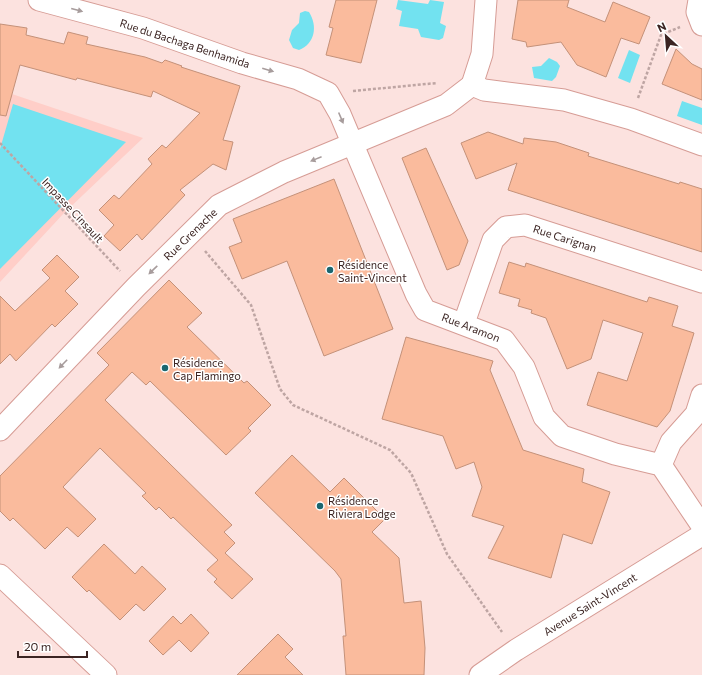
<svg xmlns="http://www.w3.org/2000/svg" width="702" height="675" font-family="Commissioner,sans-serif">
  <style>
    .green { fill: #ffcec8 }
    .water { fill: #72e2f0 }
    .building { fill: #fabb9d; stroke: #c49179 }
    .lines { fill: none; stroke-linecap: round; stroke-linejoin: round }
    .street-casing { stroke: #d69c95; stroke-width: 23 }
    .path { stroke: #bea5a3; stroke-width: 2.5; stroke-dasharray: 3 2; stroke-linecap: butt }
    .street { stroke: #fff; stroke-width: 21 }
    .oneway { fill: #a79c9c }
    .poi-dot { fill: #1a666f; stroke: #fff; stroke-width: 1.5 }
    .labels { text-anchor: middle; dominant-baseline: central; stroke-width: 3; stroke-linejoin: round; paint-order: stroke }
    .street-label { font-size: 11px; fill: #3b2422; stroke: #fff }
    .poi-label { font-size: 11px; fill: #3b2422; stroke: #fff; text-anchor: start }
  </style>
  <rect width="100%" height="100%" fill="#fce2df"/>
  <path class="green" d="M0,90L143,138L64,213L0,282Z"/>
  <g class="water">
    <path d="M398,0L428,4L430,0L444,2L440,23L446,26L443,38L439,40L421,37L418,29L399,26L402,11L396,9Z"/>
    <path d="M305,11L309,12C318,26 315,44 299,50L293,48L289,40L292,30L299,23L300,13Z"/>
    <path d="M629,50L640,55L630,83L618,78Z"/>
    <path d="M549,58L557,62L560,66L556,77L552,81L534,78L532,67L541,66Z"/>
    <path d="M682,101L702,108V125L677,116Z"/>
    <path d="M13,104L126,142L0,269V149Z"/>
  </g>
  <g class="building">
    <path d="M336,0H377L361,63L326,55L333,28L329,27Z"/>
    <path d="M518,0H569L567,7L605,22L613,2L650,17L639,44L621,38L606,77L577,65L561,42L527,47L526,42L512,39Z"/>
    <path d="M0,24L27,28L26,35L64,44L68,32L88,37L86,44L145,57L162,63L165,60L182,66L181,67L240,86L223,140L233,142L226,170L213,164L180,190L185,195L142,240L137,234L120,251L104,236L114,225L99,210L114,195L119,199L152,164L148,159L162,145L166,148L200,113L153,91L151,97L77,78L76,80L20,65L6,116L0,115Z"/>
    <path d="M676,49L692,64L702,69V100L662,84Z"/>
    <path d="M488,132L523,144L524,138L556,142L589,153L588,156L679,184L680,182L702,189V252L508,190L517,163L476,179L461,143Z"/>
    <path d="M426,148L468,241L459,265L447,270L402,158Z"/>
    <path d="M334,179L393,329L324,356L287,261L242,279L229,247L242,242L233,219Z"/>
    <path d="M57,255L79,277L65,291L78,304L55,327L52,324L16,361L10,354L0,364V296L15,311L50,278L42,270Z"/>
    <path d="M509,262L525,267L526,263L647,302L649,297L678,306L672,326L694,333L670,411L657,427L587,405L598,372L627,381L643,333L603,320L591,359L567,369L546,318L531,313L532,310L518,306L520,299L499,293Z"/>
    <path d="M169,280L202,313L187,327L244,383L247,381L271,405L248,428L251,431L226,455L150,381L146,385L132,372L105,400L232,525L224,532L235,543L225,553L253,579L232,599L214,582L217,579L207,570L218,560L173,517L171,519L159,507L156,510L142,496L146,493L100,448L63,487L96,519L78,537L67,527L45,549L13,518L10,521L0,511V476L109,365L97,353Z"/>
    <path d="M406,337L493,361L490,370L523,450L584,469L582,482L610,492L592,544L563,534L551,578L488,558L504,526L472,516L482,487L474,462L456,469L443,436L382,419Z"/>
    <path d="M292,455L330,492L344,478L385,519L372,532L399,558L404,603L421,601L425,648L424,675H346L343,636H346L341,579L335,571L255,493Z"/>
    <path d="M104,544L135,574L142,566L166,589L144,611L136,604L120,620L89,590L87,592L72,577Z"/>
    <path d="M191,614L209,633L191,652L179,640L163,655L149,641L173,616L181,624Z"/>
    <path d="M278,634L293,649L285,657L303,675H237Z"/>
  </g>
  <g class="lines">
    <defs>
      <g id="street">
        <path d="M39,0L143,28L242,63L298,79L328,93L340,114L416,294L425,310L504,340L524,367L544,417L562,436L615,454L661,465L702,526"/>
        <path d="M699,0L697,12L702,25"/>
        <path d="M472,85L484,90L564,100L631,119L702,145"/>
        <path d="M472,85L482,54L486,0"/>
        <path d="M464,323L493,240L506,227L525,225L702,282"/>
        <path d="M0,430L136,287L219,205L284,172L446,105L472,85"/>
        <path d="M661,465L671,442L696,414L702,395"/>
        <path d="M0,575L106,675"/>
        <path d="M480,675L516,650L702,535"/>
      </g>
    </defs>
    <use href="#street" class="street-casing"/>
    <g class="path">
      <path d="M353,91L437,83"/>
      <path d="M638,98L661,35L680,27"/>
      <path d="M0,143L120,271"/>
      <path d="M205,251L251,305L280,389L293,405L390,450L411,473L447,554L502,632"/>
    </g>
    <use href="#street" class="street"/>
  </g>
  <defs><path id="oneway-solid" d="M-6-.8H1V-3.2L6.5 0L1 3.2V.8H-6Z"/></defs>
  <g class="oneway">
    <use href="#oneway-solid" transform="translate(77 10) rotate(15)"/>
    <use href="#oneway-solid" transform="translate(268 70) rotate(16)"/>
    <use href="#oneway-solid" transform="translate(341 118) rotate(67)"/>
    <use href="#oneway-solid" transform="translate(316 159) rotate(158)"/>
    <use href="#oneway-solid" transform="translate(153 270) rotate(136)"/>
    <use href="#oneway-solid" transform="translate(63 364) rotate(134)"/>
  </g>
  <g class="poi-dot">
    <circle cx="330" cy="270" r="4"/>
    <circle cx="165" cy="368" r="4"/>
    <circle cx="320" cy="506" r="4"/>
  </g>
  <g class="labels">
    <g class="street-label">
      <text transform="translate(185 43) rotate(18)">Rue du Bachaga Benhamida</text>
      <text transform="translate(73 210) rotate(47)">Impasse Cinsault</text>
      <text transform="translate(190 234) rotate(-44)">Rue Grenache</text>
      <text transform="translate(565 238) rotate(18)">Rue Carignan</text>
      <text transform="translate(471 327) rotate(21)">Rue Aramon</text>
      <text transform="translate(590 604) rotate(-32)">Avenue Saint-Vincent</text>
    </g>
    <g class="poi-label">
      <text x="338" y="264">Résidence<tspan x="338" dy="13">Saint-Vincent</tspan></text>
      <text x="173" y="362">Résidence<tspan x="173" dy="13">Cap Flamingo</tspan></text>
      <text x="328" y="500">Résidence<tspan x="328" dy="13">Riviera Lodge</tspan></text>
    </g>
  </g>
  <g transform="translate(666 36) rotate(334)" stroke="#ffffff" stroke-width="3" paint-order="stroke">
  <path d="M0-3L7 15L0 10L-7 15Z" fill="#3b2422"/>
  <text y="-6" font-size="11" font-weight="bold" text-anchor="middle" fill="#3b2422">N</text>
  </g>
  <path d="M18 651v6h69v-6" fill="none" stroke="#3b2422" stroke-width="2"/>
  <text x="24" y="651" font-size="12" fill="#3b2422" stroke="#ffffff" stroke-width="3" paint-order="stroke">20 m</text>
</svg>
